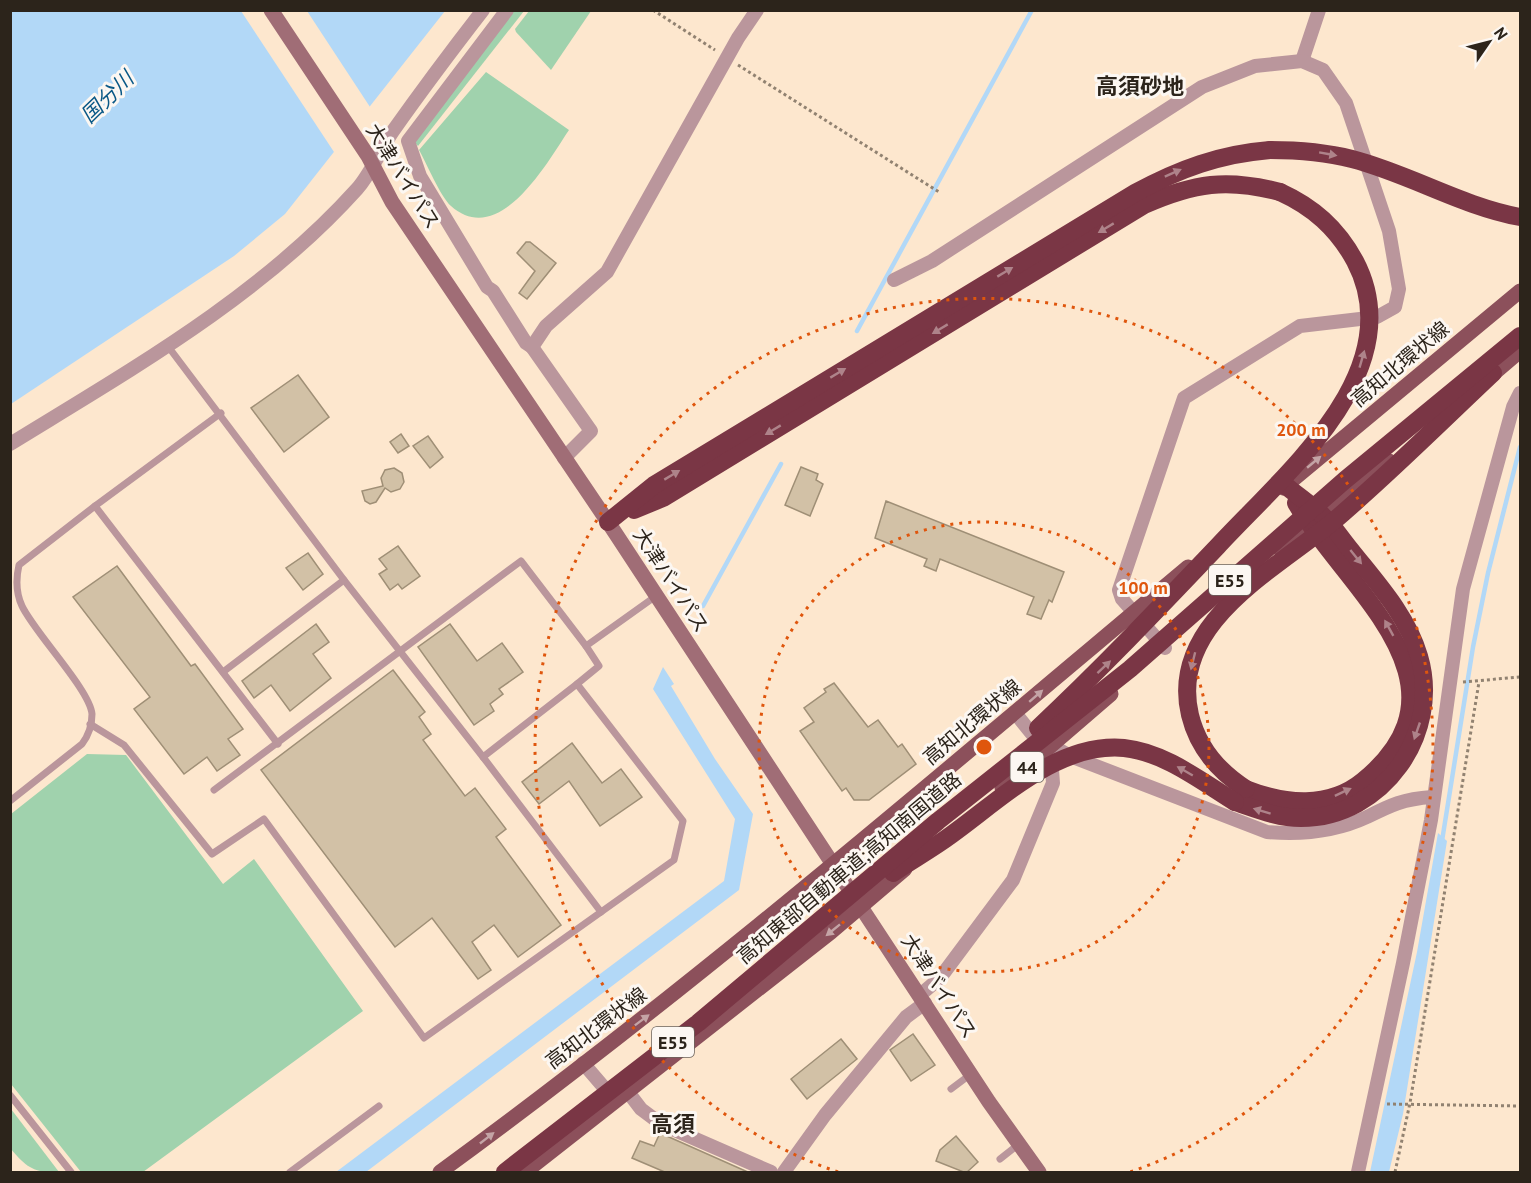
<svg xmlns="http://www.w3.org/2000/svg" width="1531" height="1183" font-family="'PT Sans','Noto Sans JP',sans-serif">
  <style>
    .green { fill: #a0d2ad }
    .water { fill: #b2d8f7 }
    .pier { fill: #fde7ce }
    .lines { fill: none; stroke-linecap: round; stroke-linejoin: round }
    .stream { stroke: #b2d8f7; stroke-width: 4.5 }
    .building { fill: #d2c1a6; stroke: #9f8f76; stroke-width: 1.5 }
    .path { stroke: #918271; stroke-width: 3; stroke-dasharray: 3 3; stroke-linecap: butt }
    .lane { stroke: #ba969c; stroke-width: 7 }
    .street { stroke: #ba969c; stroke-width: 14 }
    .secondary { stroke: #a06d76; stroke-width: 15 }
    .primary { stroke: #8c505b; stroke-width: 15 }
    .highway { stroke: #7a3645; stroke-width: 18 }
    .highway-bridge { stroke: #7a3645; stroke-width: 18 }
    .oneway { fill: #ae838a }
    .oneway2 { fill: #c4a4a6 }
    .ring { fill: none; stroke: #df560d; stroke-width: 3; stroke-dasharray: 3 6 }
    .labels { text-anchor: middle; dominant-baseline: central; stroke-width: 6; stroke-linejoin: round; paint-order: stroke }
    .shield { fill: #fcf7f2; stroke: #6a635c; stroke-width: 1.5 }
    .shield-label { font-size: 18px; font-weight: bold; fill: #2c241b }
    .street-label { font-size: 20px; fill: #2c241b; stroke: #fcf7f2 }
    .water-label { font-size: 21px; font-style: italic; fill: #095886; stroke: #fcf7f2 }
    .quarter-label { font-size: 22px; font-weight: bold; fill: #2c241b; stroke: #fcf7f2 }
    .centre { fill: #df560d; stroke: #fcf7f2; stroke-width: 3 }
    .ring-label { font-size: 18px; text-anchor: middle; font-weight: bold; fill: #df560d; stroke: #fcf7f2; stroke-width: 6; stroke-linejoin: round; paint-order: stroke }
  </style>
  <rect width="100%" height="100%" fill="#fde7ce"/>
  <g class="green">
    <path d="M514,11H524L418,146L414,142Z"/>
    <path d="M529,11H591L551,70L516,32L515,29Z"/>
    <path d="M486,72L569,130C547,163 499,249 451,206C440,196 427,164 419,150Z"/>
    <path d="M87,754L126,755L223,884L254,859L363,1011L143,1172H81L11,1084V814Z"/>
    <path d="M10,1109H11L59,1172C34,1173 27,1168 11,1149Z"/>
  </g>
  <g class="water">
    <path d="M11,11H445L285,214L234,256L11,404Z"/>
    <path d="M663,667L674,684L671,686L715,759L753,814L739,890L366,1172H336L724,881L735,819L653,689Z"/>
    <path d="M1438,833L1447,841L1403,1114L1389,1172H1370L1417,952Z"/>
  </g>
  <path class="pier" d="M241,11H307L372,110L336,155Z"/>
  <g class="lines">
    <g class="stream">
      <path d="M857,331L1032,10"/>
      <path d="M703,606L781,464"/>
      <path d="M1442,841L1473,647L1488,573L1520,447"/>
    </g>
  </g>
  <g class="building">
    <path d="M526,242H530L556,263L527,299L519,293L535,271L517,253Z"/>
    <path d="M298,375L329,417L284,452L251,408Z"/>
    <path d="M401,434L409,446L398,453L390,442Z"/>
    <path d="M428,436L443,457L430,468L413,446Z"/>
    <path d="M801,467L818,474L816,480L823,484L810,516L785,505Z"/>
    <path d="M394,468L402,473L404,482L400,489L391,492L385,488L376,502L370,504L365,501L362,491L383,486L381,478L385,470Z"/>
    <path d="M886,501L1064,572L1052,602L1049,600L1041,619L1027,614L1034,597L940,559L936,571L924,566L927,559L875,538Z"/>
    <path d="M398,546L420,576L402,589L398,584L390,590L379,574L387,569L379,559Z"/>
    <path d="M308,553L323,574L303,590L286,568Z"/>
    <path d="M117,566L191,666L195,664L243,729L228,739L240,755L217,771L207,757L184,774L134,709L150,697L73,597Z"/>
    <path d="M316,624L329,642L313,654L331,678L290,711L271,685L254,698L242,681Z"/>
    <path d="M450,624L477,661L502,643L523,672L499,689L503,694L490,704L494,711L474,725L418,647Z"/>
    <path d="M393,670L425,712L419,717L431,734L423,740L465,796L475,788L506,829L496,837L561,925L518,957L494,925L472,942L491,970L478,979L432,918L395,947L261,770Z"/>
    <path d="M834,683L868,727L878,720L898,747L902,744L916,764L869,800H854L846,788L842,791L800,731L814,722L804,708L826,692L824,689Z"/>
    <path d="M572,743L602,783L621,769L642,797L600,826L569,781L539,804L522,782Z"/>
    <path d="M913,1034L935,1065L911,1081L890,1050Z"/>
    <path d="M841,1039L857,1059L807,1099L791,1079Z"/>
    <path d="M660,1133L750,1173H667L632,1158L640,1141L654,1146Z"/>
    <path d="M956,1136L978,1162L966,1173L936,1161L940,1150Z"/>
  </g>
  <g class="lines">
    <g class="path">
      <path d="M653,10L715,50"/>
      <path d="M738,65L939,192"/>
      <path d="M1463,682L1520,677"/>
      <path d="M1387,1104L1520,1106"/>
      <path d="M1395,1172L1410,1103L1479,682"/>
    </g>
    <g class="lane">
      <path d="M167,345L344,580L483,757L601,912"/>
      <path d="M95,506L278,744"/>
      <path d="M223,672L344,580"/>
      <path d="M577,684L599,666L586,646L656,596"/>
      <path d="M90,724L124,745L212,854L264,819L424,1038L674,860L683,821L577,684L483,757"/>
      <path d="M214,790L521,561L586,646"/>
      <path d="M10,801L82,744C88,736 92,725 92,714C90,690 34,632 22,606C16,593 16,578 19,565L95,506L221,413"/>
      <path d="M951,1089L971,1074"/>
      <path d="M10,1095L71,1172"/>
      <path d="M1000,1159L1019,1144"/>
      <path d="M290,1172L379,1106"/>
    </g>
    <g class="street">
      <path d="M507,10L408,141L420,176L487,287L493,291L526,343L532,347"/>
      <path d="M1302,61L1319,10"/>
      <path d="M894,280L932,261L1202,87L1255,66L1302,61L1323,70L1346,103L1389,231L1399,289L1395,307L1377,317L1300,326L1184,398L1119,590L1122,599L1165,648"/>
      <path d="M10,444C132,369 261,296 357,189C372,172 380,150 393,131C422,90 452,50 483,10"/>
      <path d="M564,458L591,431L532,347L546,326L607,272L738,38L757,10"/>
      <path d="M1016,714L1032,734L1070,756L1267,832C1301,835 1335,832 1367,817C1391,805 1403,799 1432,797"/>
      <path d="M920,995L940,978L1013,880L1053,783L1051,757"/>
      <path d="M583,1063L613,1098"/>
      <path d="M628,1092L641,1109L661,1124L771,1172"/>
      <path d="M784,1172L825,1115L906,1017L925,1003"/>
      <path d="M1358,1172L1403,963L1431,820L1463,589L1513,407L1520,393"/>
    </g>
    <path class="secondary" d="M271,10L368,156L392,202L608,522L989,1102L1039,1172"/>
    <g class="primary">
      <path d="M1486,380L1520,351"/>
      <path d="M1283,488L1520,291"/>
      <path d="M1281,551L1389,461"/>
      <path d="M1002,788L1111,694"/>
      <path d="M440,1172C699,983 942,773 1188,567"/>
      <path d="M525,1172L831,932L905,869"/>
    </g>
    <g class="highway">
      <path d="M634,510L663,498L1144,205C1194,183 1227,178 1280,192"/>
      <path d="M608,522L654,485L1135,193C1179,169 1220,154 1270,150"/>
      <path d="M1246,789C1284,804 1329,809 1363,781C1482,684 1345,588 1296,503"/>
      <path d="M1235,802C1256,809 1278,818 1301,818C1383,818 1442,733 1419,656C1407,615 1376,582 1350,549C1341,538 1332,524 1321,514C1310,504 1297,495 1286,486"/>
    </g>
    <g class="highway-bridge">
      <path d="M1270,150C1298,150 1325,152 1352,159C1410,174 1461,206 1520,217"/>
      <path d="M1038,728C1100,670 1158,609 1217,547C1283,475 1413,371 1355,261C1337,228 1313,207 1280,192"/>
      <path d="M1246,789C1218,771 1198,748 1190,715C1167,619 1284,566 1343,513C1395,468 1443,420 1493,373"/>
      <path d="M893,873C912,860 932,849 951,835C1000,800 1058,742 1124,748C1164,752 1201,781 1235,802"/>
      <path d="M505,1172L698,1023L938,821L1130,669L1345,480L1520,336"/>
    </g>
  </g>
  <defs><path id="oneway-solid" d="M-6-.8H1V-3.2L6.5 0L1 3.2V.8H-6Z" transform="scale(1.5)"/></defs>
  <g class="oneway">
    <use href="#oneway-solid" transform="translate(1328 154) rotate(10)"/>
    <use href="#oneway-solid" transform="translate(1173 173) rotate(-24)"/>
    <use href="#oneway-solid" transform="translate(1106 228) rotate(149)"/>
    <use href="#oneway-solid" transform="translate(1005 272) rotate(-31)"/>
    <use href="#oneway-solid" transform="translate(940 329) rotate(149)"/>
    <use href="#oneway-solid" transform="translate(1362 359) rotate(-74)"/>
    <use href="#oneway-solid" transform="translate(838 373) rotate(-31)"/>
    <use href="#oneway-solid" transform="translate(773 430) rotate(149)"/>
    <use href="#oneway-solid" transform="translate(672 475) rotate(-31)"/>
    <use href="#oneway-solid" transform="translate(1356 557) rotate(51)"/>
    <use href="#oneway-solid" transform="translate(1389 628) rotate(-119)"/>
    <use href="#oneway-solid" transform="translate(1193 661) rotate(104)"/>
    <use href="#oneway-solid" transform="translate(1104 667) rotate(-43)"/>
    <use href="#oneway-solid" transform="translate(1417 731) rotate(109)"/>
    <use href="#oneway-solid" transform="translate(1185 771) rotate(-150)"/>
    <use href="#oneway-solid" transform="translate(1343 792) rotate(-25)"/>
    <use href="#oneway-solid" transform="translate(1262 811) rotate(-163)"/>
  </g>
  <g class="oneway2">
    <use href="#oneway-solid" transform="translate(1314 462) rotate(-40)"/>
    <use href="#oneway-solid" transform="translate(1036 696) rotate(-41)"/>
    <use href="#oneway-solid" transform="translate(833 930) rotate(141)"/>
    <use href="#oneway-solid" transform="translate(642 1020) rotate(-37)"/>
    <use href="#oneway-solid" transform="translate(487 1138) rotate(-38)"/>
  </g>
  <g class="ring">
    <circle cx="984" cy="747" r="225"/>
    <path d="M838 1172A449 449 0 1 1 1130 1172"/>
  </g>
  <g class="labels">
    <g class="shield">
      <rect x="1209" y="565" width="42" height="30" rx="4.5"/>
      <rect x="1010.5" y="752" width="33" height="30" rx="4.5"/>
      <rect x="652" y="1027" width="42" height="30" rx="4.5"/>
    </g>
    <g class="shield-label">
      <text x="1230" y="580">E55</text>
      <text x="1027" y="767">44</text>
      <text x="673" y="1042">E55</text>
    </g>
    <g class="street-label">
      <text transform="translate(403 176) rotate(58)">大津バイパス</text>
      <text transform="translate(1400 364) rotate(-40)">高知北環状線</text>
      <text transform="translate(671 580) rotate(57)">大津バイパス</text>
      <text transform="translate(972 722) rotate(-40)">高知北環状線</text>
      <text transform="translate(849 868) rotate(-40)">高知東部自動車道;高知南国道路</text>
      <text transform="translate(939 986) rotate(57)">大津バイパス</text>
      <text transform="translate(596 1028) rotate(-37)">高知北環状線</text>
    </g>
    <g class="water-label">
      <text transform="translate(107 97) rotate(-44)">国分川</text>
    </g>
    <g class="quarter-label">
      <text x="1140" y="86">高須砂地</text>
      <text x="673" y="1124">高須</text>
    </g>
  </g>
  <circle cx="984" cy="747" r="9" class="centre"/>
  <g class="ring-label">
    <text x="1301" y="436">200 m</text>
    <text x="1143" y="594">100 m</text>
  </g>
  <rect width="1531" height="1183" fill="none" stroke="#2c241b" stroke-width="24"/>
  <g transform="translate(1489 42) rotate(55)" stroke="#fcf7f2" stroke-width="4.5" paint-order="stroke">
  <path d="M0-4.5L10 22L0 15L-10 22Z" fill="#2c241b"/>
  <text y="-9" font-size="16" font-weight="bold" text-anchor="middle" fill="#2c241b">N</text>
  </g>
</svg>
